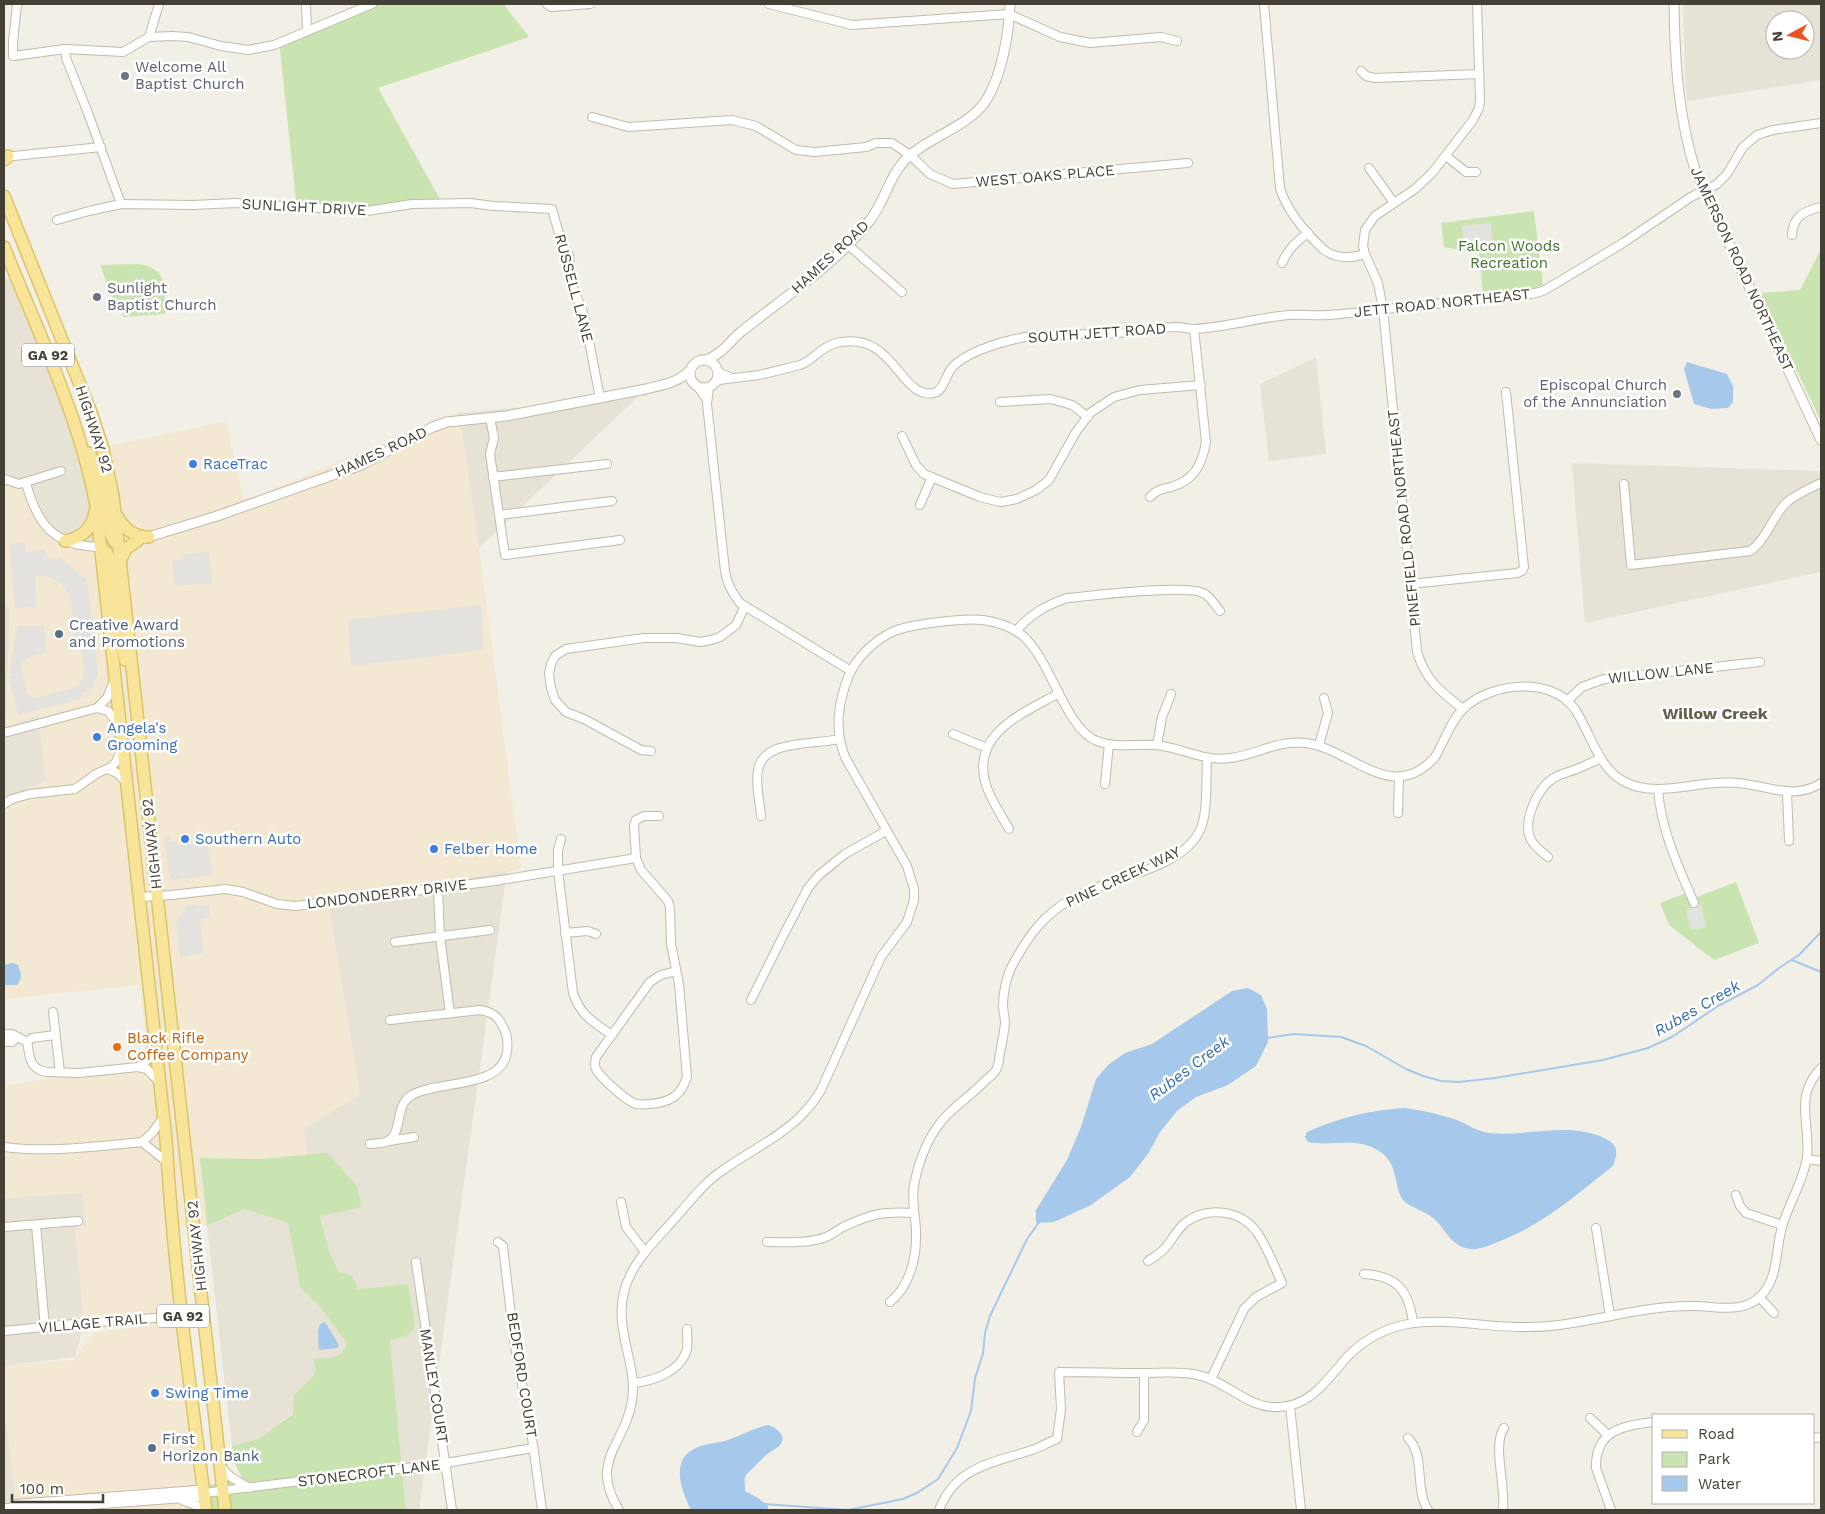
<svg xmlns="http://www.w3.org/2000/svg" width="1825" height="1514" font-family="'Work Sans',sans-serif">
  <style>
    .residential { fill: #e6e2d5; fill-rule: evenodd }
    .commercial { fill: #f3e8d2 }
    .green { fill: #c9e4b1 }
    .parking { fill: #e3e2de }
    .water { fill: #a6c9eb }
    .lines { fill: none; stroke-linecap: round; stroke-linejoin: round }
    .stream { stroke: #a6c9eb; stroke-width: 2 }
    .minor-casing { stroke: #c0bbac; stroke-width: 10 }
    .tertiary-casing { stroke: #c0bbac; stroke-width: 11 }
    .primary-casing { stroke: #dcc46a; stroke-width: 14 }
    .minor { stroke: #fff; stroke-width: 8 }
    .tertiary { stroke: #fff; stroke-width: 9 }
    .primary { stroke: #f8e59a; stroke-width: 11 }
    .worship-dot { fill: #6b7280; stroke: #fff; stroke-width: 2 }
    .shop-dot { fill: #3f7fe0; stroke: #fff; stroke-width: 2 }
    .service-dot { fill: #5c6f8a; stroke: #fff; stroke-width: 2 }
    .food-dot { fill: #e8710a; stroke: #fff; stroke-width: 2 }
    .labels { text-anchor: middle; dominant-baseline: central; stroke-width: 5; stroke-linejoin: round; paint-order: stroke }
    .shield { fill: #fff; stroke: #7c7972; stroke-width: 1 }
    .shield-label { font-size: 14px; font-weight: bold; fill: #444036 }
    .worship-label { font-size: 15px; fill: #5b616d; stroke: #fff; text-anchor: start }
    .street-label { font-size: 15px; fill: #444036; stroke: #fff }
    .park-label { font-size: 15px; fill: #41722d; stroke: #fff }
    .shop-label { font-size: 15px; fill: #366cbe; stroke: #fff; text-anchor: start }
    .service-label { font-size: 15px; fill: #4e5e75; stroke: #fff; text-anchor: start }
    .food-label { font-size: 15px; fill: #c56008; stroke: #fff; text-anchor: start }
    .neighbourhood-label { font-size: 16px; font-weight: bold; fill: #665f4e; stroke: #fff }
    .water-label { font-size: 16px; font-style: italic; fill: #366ea9; stroke: #fff }
  </style>
  <rect width="100%" height="100%" fill="#f2efe6"/>
  <g class="residential">
    <path d="M1683,4H1821V80L1687,101L1685,75ZM1775,20H1805V50H1775Z"/>
    <path d="M13,276L49,359L106,550L54,537L4,483V484V280Z"/>
    <path d="M1316,357L1326,454L1269,461L1260,384Z"/>
    <path d="M646,389L479,548L459,413L547,405Z"/>
    <path d="M1572,463L1821,471V572L1585,623Z"/>
    <path d="M4,602L10,610L6,726L38,715L46,780L4,802Z"/>
    <path d="M514,819L521,868L507,871L419,1510H406L390,1339L405,1337L408,1284L358,1289L339,1273L329,1251L320,1215L327,1153L307,1155L303,1129L360,1094L327,897L387,893Z"/>
    <path d="M83,1193L86,1226L75,1227L83,1314L74,1331H82L75,1357L4,1366V1198Z"/>
    <path d="M244,1209L288,1223L300,1287L321,1308L347,1343L344,1352L316,1370L313,1376L294,1395L293,1413L258,1439L232,1446L207,1226Z"/>
    <path d="M4,1420H6L17,1508L58,1510H4Z"/>
  </g>
  <path class="commercial" d="M459,412L479,548L521,868L387,893L327,897L360,1094L304,1129L307,1155L259,1159H200L207,1226L173,1229L204,1510H58L17,1508L6,1421L4,1420V1366L73,1360L93,1333L154,1325L74,1331L79,1315L83,1314L75,1227L86,1226L83,1193L4,1198V1086L149,1062L140,985L4,999V802L46,780L38,715L6,727L10,610L4,602V483L28,490L54,537L105,549L77,453L226,421L244,501Z"/>
  <g class="green">
    <path d="M367,4H505V6L529,37L378,88L441,201C393,204 345,211 297,211L279,40Z"/>
    <path d="M1534,211L1543,285L1527,291L1483,293L1479,254L1444,247L1441,223Z"/>
    <path d="M1819,253H1821V421L1759,293L1800,290Z"/>
    <path d="M138,264C170,269 164,287 165,314L123,317L122,304H115L100,265Z"/>
    <path d="M1736,882L1759,943L1714,960L1669,925L1660,903L1686,893L1689,900Z"/>
    <path d="M327,1153L357,1186L362,1207L320,1216L329,1251L339,1272L352,1276L358,1289L408,1284L415,1328L405,1337L390,1340L406,1510H204L201,1486L243,1480L234,1461L232,1446L258,1439L293,1414L294,1395L313,1376L316,1370L313,1359C329,1357 341,1361 347,1343L321,1308L300,1287L288,1223L244,1209L207,1226L200,1158L259,1159Z"/>
  </g>
  <g class="parking">
    <path d="M1491,223L1493,246L1464,241L1462,226Z"/>
    <path d="M24,542L27,552L45,549L47,558L54,561L58,556L87,580L98,675L89,694L84,691L82,693L84,698L18,715L8,677L12,676L10,667L17,626H44L46,649L44,653L29,657L21,664L27,694L36,698L73,688L78,685L84,676L82,646H76L70,595L58,581L46,576L35,575L36,607L15,608L9,545Z"/>
    <path d="M209,551L212,583L175,586L172,560H181L182,555Z"/>
    <path d="M481,605L483,650L351,666L348,620Z"/>
    <path d="M164,837H171V842H176L178,845L207,843L212,875L180,879L175,881L169,876Z"/>
    <path d="M1701,903L1706,927L1691,930L1686,910L1691,909V905Z"/>
    <path d="M194,904L198,906L209,905L210,917L200,919L203,953L180,957L176,922L187,906Z"/>
  </g>
  <g class="water">
    <path d="M1687,362L1727,374L1733,386V402L1728,408L1711,409L1694,404L1684,369Z"/>
    <path d="M13,963L18,965C21,973 23,977 17,985H4V965Z"/>
    <path d="M1248,988L1261,995L1267,1009L1268,1042L1256,1066L1228,1085L1196,1097L1177,1111L1160,1132L1148,1154L1130,1177L1091,1205L1054,1222L1036,1223V1210L1067,1160L1081,1127L1096,1079L1108,1065L1125,1053L1152,1044L1232,991Z"/>
    <path d="M1404,1108C1422,1110 1439,1114 1457,1120C1467,1124 1478,1132 1489,1133C1526,1137 1563,1122 1600,1136C1606,1139 1612,1141 1615,1147C1618,1153 1615,1160 1613,1166C1576,1195 1544,1224 1500,1241C1491,1245 1480,1250 1470,1249C1448,1245 1446,1228 1433,1218C1425,1211 1411,1208 1404,1201C1393,1189 1400,1164 1379,1151C1356,1136 1333,1147 1308,1142L1305,1137L1307,1132C1338,1118 1370,1110 1404,1108Z"/>
    <path d="M325,1322L339,1345L337,1348L319,1350L318,1331L320,1324Z"/>
    <path d="M768,1425C778,1428 789,1437 778,1447C774,1450 769,1452 765,1456C763,1458 747,1474 746,1475C743,1480 746,1486 745,1491L758,1498L768,1506V1510H691C681,1490 669,1458 698,1447C708,1443 719,1443 728,1440C742,1435 754,1428 768,1425Z"/>
  </g>
  <g class="lines">
    <g class="stream">
      <path d="M1792,960L1821,972"/>
      <path d="M1267,1038L1294,1034L1341,1037L1366,1046L1406,1069L1423,1076L1441,1081L1459,1082L1495,1078L1603,1060L1648,1048L1672,1037L1718,1006L1758,985L1779,968L1799,955L1821,932"/>
      <path d="M764,1504L848,1510L903,1499L917,1493L938,1479L957,1448L971,1411L975,1378L983,1354L985,1333L990,1316L1027,1239L1040,1221"/>
    </g>
    <defs>
      <g id="minor">
        <path d="M17,4L13,42V56L65,49L123,52L149,37L172,36L188,37L221,46L248,50L274,45L372,4"/>
        <path d="M306,4L307,31"/>
        <path d="M547,4L551,7L590,4"/>
        <path d="M769,4L852,25L1009,14L1060,37L1090,43L1161,37L1177,41"/>
        <path d="M1264,4L1280,188C1287,212 1306,233 1324,250C1337,259 1350,259 1365,254"/>
        <path d="M149,37L159,4"/>
        <path d="M65,49L66,58L88,113L121,204"/>
        <path d="M1361,71L1366,76L1375,78L1479,74"/>
        <path d="M592,117L628,127L732,120L756,126L796,150L815,152L866,147L876,143H892L910,155L930,174L953,184L1188,163"/>
        <path d="M1446,156L1466,172H1476"/>
        <path d="M4,157L101,147"/>
        <path d="M1369,168L1394,203"/>
        <path d="M57,220L89,211L121,204L193,205L235,203L367,211L412,204L471,203L493,206L552,209L562,244L569,255L571,282L584,315L600,398"/>
        <path d="M1792,235C1793,216 1804,211 1821,207"/>
        <path d="M847,244L902,292"/>
        <path d="M1282,263C1288,249 1296,242 1308,233"/>
        <path d="M718,372L732,378"/>
        <path d="M715,383L719,380L759,375L800,365C814,360 820,347 836,343C895,329 899,400 934,393C943,391 946,376 951,369C962,354 997,343 1015,339C1043,333 1072,335 1101,334C1126,334 1151,328 1175,327C1182,327 1189,329 1195,329C1226,327 1257,318 1288,315C1302,314 1315,316 1328,315C1347,314 1367,311 1386,309C1435,304 1483,299 1531,294L1543,291L1555,284L1623,243L1691,197L1717,184L1727,174L1743,147L1757,135L1773,130L1821,123"/>
        <path d="M698,387L707,400"/>
        <path d="M709,387L707,404L725,571C727,584 732,592 740,603L851,671"/>
        <path d="M1000,402L1051,399L1072,405L1088,417"/>
        <path d="M490,418L494,438L490,454L505,555L620,540"/>
        <path d="M902,436L916,465L924,474L980,497L1000,502L1017,499L1036,490L1049,480L1076,432L1090,413L1114,397L1140,390L1201,385"/>
        <path d="M493,477L607,464"/>
        <path d="M4,479L19,484L61,471"/>
        <path d="M26,483C37,524 54,547 101,547"/>
        <path d="M1624,484L1631,565L1750,551C1767,539 1772,517 1786,503C1796,494 1809,489 1821,483"/>
        <path d="M1150,497C1156,490 1162,489 1171,487C1195,480 1202,464 1206,442L1194,329"/>
        <path d="M920,505L932,477"/>
        <path d="M499,515L612,501"/>
        <path d="M1410,584L1517,573L1522,571L1524,567L1506,392"/>
        <path d="M1016,631C1032,613 1045,606 1067,598C1091,596 1190,583 1205,594C1211,598 1216,606 1220,611"/>
        <path d="M1567,701L1582,687L1604,679L1760,662"/>
        <path d="M97,708L107,698L114,681"/>
        <path d="M1463,709C1442,693 1424,679 1417,651L1383,309L1378,283L1365,254L1363,246L1365,230L1375,216L1415,189L1432,173L1473,120L1479,108L1480,100L1477,4"/>
        <path d="M4,733L97,708L108,711L118,724"/>
        <path d="M953,734L987,748"/>
        <path d="M1157,745L1162,717L1171,694"/>
        <path d="M1319,745L1328,713L1324,698"/>
        <path d="M651,751L641,750L584,719L566,712L555,700L551,688L549,674L551,664L555,656L566,649L644,638H677L700,642L711,640L720,637L736,625L745,606"/>
        <path d="M108,769L117,773L126,782"/>
        <path d="M1105,784L1109,744"/>
        <path d="M1658,789C1661,830 1678,866 1694,903"/>
        <path d="M1787,792L1789,841"/>
        <path d="M4,804L12,799L30,794L75,789L96,774L111,767L116,762L122,749"/>
        <path d="M1398,813L1399,777"/>
        <path d="M659,816H644L636,820L634,825L636,858L641,870L668,901L670,908L671,944L679,984L687,1077C681,1096 669,1103 649,1104C646,1104 641,1105 637,1104C627,1102 601,1078 596,1069C594,1065 595,1062 596,1057L650,982L661,975L676,971"/>
        <path d="M761,816C760,802 755,784 758,770C763,739 815,745 839,739"/>
        <path d="M1009,829C1001,815 991,800 986,785C970,733 1024,713 1059,693"/>
        <path d="M561,839L558,850V871L573,993C581,1016 593,1022 612,1035"/>
        <path d="M1548,857C1542,852 1535,847 1531,840C1522,822 1537,788 1554,778C1561,773 1571,772 1579,768C1587,765 1594,761 1601,758"/>
        <path d="M438,888L440,937L450,1013"/>
        <path d="M139,897L171,895L225,889L243,892L277,904L295,906L495,881L636,858"/>
        <path d="M565,933L588,931L596,934"/>
        <path d="M395,942L490,930"/>
        <path d="M751,1000L781,940L808,888L819,875L845,854L886,831"/>
        <path d="M53,1012L60,1072"/>
        <path d="M4,1034H12L27,1042L30,1058L33,1065L39,1070L47,1072L79,1073L138,1067L147,1069L159,1082"/>
        <path d="M4,1042H12L18,1037"/>
        <path d="M27,1042L32,1038L55,1035"/>
        <path d="M138,1067L146,1061L154,1043"/>
        <path d="M389,1141L414,1137"/>
        <path d="M142,1142L167,1162"/>
        <path d="M142,1142L152,1133L163,1118"/>
        <path d="M370,1144C375,1143 384,1144 388,1141C403,1133 394,1105 412,1095C438,1080 502,1089 507,1052C508,1044 508,1035 503,1027C498,1016 492,1012 480,1010L390,1020"/>
        <path d="M4,1147C49,1153 96,1146 142,1142"/>
        <path d="M1807,1159L1821,1161"/>
        <path d="M1736,1195L1740,1206L1746,1213L1782,1225"/>
        <path d="M621,1202L626,1227L645,1252"/>
        <path d="M36,1225L45,1328"/>
        <path d="M4,1227L78,1221"/>
        <path d="M1596,1228L1610,1316"/>
        <path d="M498,1242L503,1246L514,1341L532,1438L542,1510"/>
        <path d="M767,1242C786,1242 808,1244 826,1237C832,1235 837,1230 843,1227C871,1214 883,1211 914,1213"/>
        <path d="M1148,1261C1154,1257 1160,1254 1164,1249C1172,1241 1176,1230 1186,1222C1207,1207 1239,1209 1256,1231C1267,1246 1274,1266 1282,1283L1256,1297L1244,1309L1211,1379"/>
        <path d="M416,1262L452,1510"/>
        <path d="M1364,1274C1397,1276 1409,1290 1413,1323"/>
        <path d="M1759,1297L1774,1313"/>
        <path d="M890,1302C908,1288 916,1261 916,1238C917,1220 911,1203 914,1185C919,1160 929,1133 948,1114C960,1102 975,1092 987,1079C991,1076 996,1072 997,1068C999,1064 999,1058 1000,1053C1002,1043 1004,1033 1005,1023C1005,1017 1003,1011 1003,1005C1003,992 1007,975 1013,964C1029,935 1043,915 1073,898C1108,878 1182,870 1200,830C1208,814 1206,778 1207,759"/>
        <path d="M4,1331L83,1323L183,1316"/>
        <path d="M633,1383C653,1381 681,1372 687,1349C688,1343 687,1335 687,1329"/>
        <path d="M1290,1406L1301,1510"/>
        <path d="M1590,1418L1608,1435"/>
        <path d="M1137,1432L1144,1420V1373"/>
        <path d="M1408,1438C1426,1457 1414,1488 1428,1510"/>
        <path d="M1814,1438L1821,1437"/>
        <path d="M221,1467L231,1477L249,1488"/>
        <path d="M182,1500L198,1506L202,1510"/>
        <path d="M4,1508H11L15,1504L197,1490L204,1493"/>
        <path d="M20,1510L198,1497L204,1493L446,1463L533,1448"/>
        <path d="M619,1510C588,1460 626,1444 632,1400C638,1366 614,1330 624,1292C631,1262 658,1238 678,1215C692,1199 705,1182 723,1170C760,1144 798,1130 821,1090L881,957L907,922L914,900V889L907,866L845,757C834,728 838,703 849,675C857,657 874,641 892,632C909,624 964,618 983,620C997,622 1012,627 1023,636C1051,660 1066,730 1097,741C1115,748 1136,744 1155,745C1181,747 1203,762 1230,758C1257,755 1276,740 1305,743C1351,748 1392,806 1435,757C1444,742 1451,720 1464,708C1491,683 1550,676 1574,708C1591,732 1597,768 1625,782C1657,799 1701,779 1737,783C1766,785 1794,801 1821,783"/>
        <path d="M939,1510C956,1466 993,1463 1032,1450C1041,1447 1049,1442 1057,1439L1061,1409L1059,1372C1087,1372 1115,1373 1143,1373C1161,1373 1180,1371 1198,1375C1227,1381 1247,1409 1279,1407C1312,1406 1328,1378 1348,1356C1363,1341 1382,1330 1403,1325C1440,1316 1488,1328 1527,1327C1583,1327 1637,1305 1693,1306C1716,1306 1741,1314 1760,1297C1779,1278 1775,1251 1782,1227C1788,1205 1804,1180 1807,1157C1811,1124 1793,1097 1821,1068"/>
        <path d="M1503,1510C1506,1487 1492,1445 1504,1428"/>
        <path d="M1611,1510L1596,1468C1595,1430 1624,1425 1654,1422"/>
      </g>
      <g id="tertiary">
        <path d="M1674,4C1675,63 1678,116 1696,173L1821,440"/>
        <circle cx="704" cy="374" r="14"/>
        <path d="M707,360C711,358 716,355 720,352C728,346 734,337 742,331C786,296 836,264 871,219C885,200 890,174 908,157C929,137 972,125 987,99C1002,74 1009,33 1010,4"/>
        <path d="M145,538L217,516L361,465L433,427L447,422L506,416L646,389C661,385 678,383 689,371"/>
      </g>
      <g id="primary">
        <path d="M4,160L8,156"/>
        <path d="M4,196L91,412L103,449L113,496L225,1510"/>
        <path d="M4,247C37,330 80,417 96,506L166,1139C173,1263 190,1387 206,1510"/>
        <path d="M89,453C94,461 98,469 100,478C104,496 103,535 119,545"/>
        <path d="M117,516C124,529 134,537 149,537"/>
        <path d="M65,541C82,538 92,529 95,512"/>
        <path d="M101,548L107,553L111,564L125,660"/>
        <path d="M121,559L126,549L138,540"/>
      </g>
    </defs>
    <use href="#minor" class="minor-casing"/>
    <use href="#tertiary" class="tertiary-casing"/>
    <use href="#primary" class="primary-casing"/>
    <use href="#minor" class="minor"/>
    <use href="#tertiary" class="tertiary"/>
    <use href="#primary" class="primary"/>
  </g>
  <g class="worship-dot">
    <circle cx="125" cy="76" r="5"/>
    <circle cx="97" cy="297" r="5"/>
    <circle cx="1677" cy="394" r="5"/>
  </g>
  <g class="shop-dot">
    <circle cx="193" cy="464" r="5"/>
    <circle cx="97" cy="737" r="5"/>
    <circle cx="185" cy="839" r="5"/>
    <circle cx="434" cy="849" r="5"/>
    <circle cx="155" cy="1393" r="5"/>
  </g>
  <g class="service-dot">
    <circle cx="59" cy="634" r="5"/>
    <circle cx="152" cy="1448" r="5"/>
  </g>
  <circle class="food-dot" cx="117" cy="1047" r="5"/>
  <g class="labels">
    <g class="shield">
      <rect x="22" y="343.5" width="52" height="23" rx="4"/>
      <rect x="157" y="1304.5" width="52" height="23" rx="4"/>
    </g>
    <g class="shield-label">
      <text x="48" y="355">GA 92</text>
      <text x="183" y="1316">GA 92</text>
    </g>
    <g class="worship-label">
      <text x="135" y="67">Welcome All<tspan x="135" dy="17">Baptist Church</tspan></text>
      <text x="107" y="288">Sunlight<tspan x="107" dy="17">Baptist Church</tspan></text>
      <text x="1667" y="385" text-anchor="end">Episcopal Church<tspan x="1667" dy="17">of the Annunciation</tspan></text>
    </g>
    <g class="street-label">
      <text transform="translate(1045 176) rotate(-5)">WEST OAKS PLACE</text>
      <text transform="translate(304 207) rotate(3)">SUNLIGHT DRIVE</text>
      <text transform="translate(830 257) rotate(-43)">HAMES ROAD</text>
      <text transform="translate(1742 269) rotate(65)">JAMERSON ROAD NORTHEAST</text>
      <text transform="translate(574 288) rotate(75)">RUSSELL LANE</text>
      <text transform="translate(1442 303) rotate(-6)">JETT ROAD NORTHEAST</text>
      <text transform="translate(1097 333) rotate(-4)">SOUTH JETT ROAD</text>
      <text transform="translate(94 429) rotate(72)">HIGHWAY 92</text>
      <text transform="translate(381 452) rotate(-25)">HAMES ROAD</text>
      <text transform="translate(1404 518) rotate(-96)">PINEFIELD ROAD NORTHEAST</text>
      <text transform="translate(1661 673) rotate(-6)">WILLOW LANE</text>
      <text transform="translate(152 844) rotate(-96)">HIGHWAY 92</text>
      <text transform="translate(1123 877) rotate(-25)">PINE CREEK WAY</text>
      <text transform="translate(387 894) rotate(-7)">LONDONDERRY DRIVE</text>
      <text transform="translate(197 1246) rotate(-96)">HIGHWAY 92</text>
      <text transform="translate(93 1323) rotate(-5)">VILLAGE TRAIL</text>
      <text transform="translate(522 1375) rotate(81)">BEDFORD COURT</text>
      <text transform="translate(434 1386) rotate(81)">MANLEY COURT</text>
      <text transform="translate(369 1473) rotate(-7)">STONECROFT LANE</text>
    </g>
    <g class="park-label">
      <text x="1509" y="246">Falcon Woods<tspan x="1509" dy="17">Recreation</tspan></text>
    </g>
    <g class="shop-label">
      <text x="203" y="464">RaceTrac</text>
      <text x="107" y="728">Angela's<tspan x="107" dy="17">Grooming</tspan></text>
      <text x="195" y="839">Southern Auto</text>
      <text x="444" y="849">Felber Home</text>
      <text x="165" y="1393">Swing Time</text>
    </g>
    <g class="service-label">
      <text x="69" y="625">Creative Award<tspan x="69" dy="17">and Promotions</tspan></text>
      <text x="162" y="1439">First<tspan x="162" dy="17">Horizon Bank</tspan></text>
    </g>
    <g class="food-label">
      <text x="127" y="1038">Black Rifle<tspan x="127" dy="17">Coffee Company</tspan></text>
    </g>
    <g class="neighbourhood-label">
      <text x="1715" y="713">Willow Creek</text>
    </g>
    <g class="water-label">
      <text transform="translate(1697 1008) rotate(-30)">Rubes Creek</text>
      <text transform="translate(1189 1068) rotate(-37)">Rubes Creek</text>
    </g>
  </g>
  <rect width="1825" height="1514" fill="none" stroke="#444036" stroke-width="10"/>
  <rect x="1652" y="1414" width="162" height="90" fill="#ffffff" stroke="#b4b3af"/>
  <rect x="1662" y="1430" width="25" height="8" fill="#f8e59a" stroke="#b4b3af"/>
  <text x="1698" y="1439" font-size="15" fill="#444036">Road</text>
  <rect x="1662" y="1452" width="25" height="15" fill="#c9e4b1" stroke="#b4b3af"/>
  <text x="1698" y="1464" font-size="15" fill="#444036">Park</text>
  <rect x="1662" y="1476" width="25" height="15" fill="#a6c9eb" stroke="#b4b3af"/>
  <text x="1698" y="1489" font-size="15" fill="#444036">Water</text>
  <g transform="translate(1790 35) rotate(263)"><circle r="24" fill="#ffffff" stroke="#b4b3af"/>
  <path d="M0-4L9 19L0 12L-9 19Z" fill="#ec5323"/>
  <text y="-8" font-size="14" font-weight="bold" text-anchor="middle" fill="#444036">N</text>
  </g>
  <path d="M12 1494v8h91v-8" fill="none" stroke="#444036" stroke-width="2.5"/>
  <text x="20" y="1494" font-size="15" fill="#444036" stroke="#ffffff" stroke-width="4" paint-order="stroke">100 m</text>
</svg>
